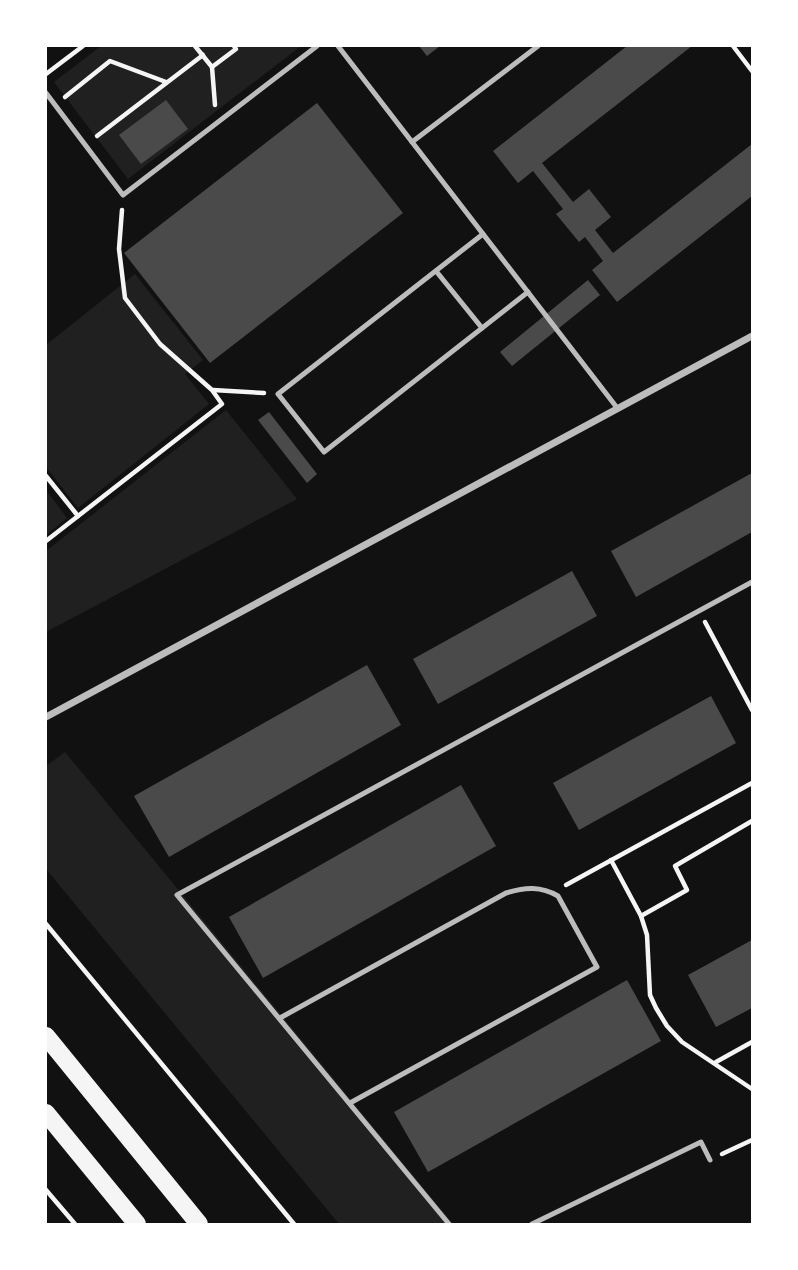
<svg xmlns="http://www.w3.org/2000/svg" width="798" height="1270" font-family="'DejaVu Sans',sans-serif">
  <style>
    .green { fill: #202020 }
    .building { fill: #4a4a4a }
    .lines { fill: none; stroke-linecap: round; stroke-linejoin: round }
    .path { stroke: #f5f5f5; stroke-width: 4.5 }
    .service { stroke: #bcbcbc; stroke-width: 5 }
    .minor { stroke: #bcbcbc; stroke-width: 7 }
    .primary { stroke: #f5f5f5; stroke-width: 18 }
  </style>
  <rect width="100%" height="100%" fill="#111"/>
  <g class="green">
    <path d="M101,46H301L128,179L54,82Z"/>
    <path d="M135,274L203,360L185,374L209,404L78,508L46,467V345Z"/>
    <path d="M226,410L297,499L46,632V551Z"/>
    <path d="M46,490L67,518L46,535Z"/>
    <path d="M65,752L453,1224H339L46,869V766Z"/>
  </g>
  <g class="building">
    <path d="M419,46H440L427,56Z"/>
    <path d="M627,46H692L542,163L573,202L589,189L611,217L595,230L613,253L752,144V196L617,302L592,270L603,261L585,237L579,242L556,214L563,209L533,171L518,183L493,151Z"/>
    <path d="M166,100L188,129L141,164L119,135Z"/>
    <path d="M317,103L403,213L210,363L124,253Z"/>
    <path d="M588,280L600,295L512,366L500,352Z"/>
    <path d="M269,412L317,474L307,483L258,420Z"/>
    <path d="M752,473V532L636,597L611,551Z"/>
    <path d="M572,571L597,616L438,704L413,659Z"/>
    <path d="M367,665L401,725L169,857L134,796Z"/>
    <path d="M711,696L736,743L579,830L553,783Z"/>
    <path d="M461,785L496,846L263,978L229,917Z"/>
    <path d="M752,940V1008L716,1027L688,975Z"/>
    <path d="M627,980L661,1041L428,1172L394,1112Z"/>
  </g>
  <g class="lines">
    <g class="path">
      <path d="M195,46L212,67L236,49L234,46"/>
      <path d="M733,46L752,71"/>
      <path d="M212,67L215,105"/>
      <path d="M46,74L83,46"/>
      <path d="M65,97L110,61L166,82"/>
      <path d="M97,136L203,55"/>
      <path d="M213,390L264,393"/>
      <path d="M46,476L78,516"/>
      <path d="M46,541L222,404L212,390L160,344L125,298L119,249L122,210"/>
      <path d="M705,622L752,710"/>
      <path d="M611,860L641,916L647,935L650,995L656,1008L667,1026L682,1042L752,1089"/>
      <path d="M566,885L752,783"/>
      <path d="M641,916L687,890L675,866L752,821"/>
      <path d="M46,924L294,1224"/>
      <path d="M716,1062L752,1042"/>
      <path d="M722,1154L752,1140"/>
      <path d="M46,1190L75,1224"/>
    </g>
    <g class="service">
      <path d="M338,46L618,409"/>
      <path d="M46,93L123,195L317,46"/>
      <path d="M412,142L538,46"/>
      <path d="M483,234L278,394L324,452L528,292"/>
      <path d="M436,271L482,328"/>
      <path d="M280,1018L506,893C525,887 541,886 558,896L597,967L350,1103"/>
      <path d="M449,1224L177,895L752,582"/>
      <path d="M532,1224L701,1142L710,1160"/>
    </g>
    <path class="minor" d="M46,717L752,336"/>
    <g class="primary">
      <path d="M46,1036L199,1224"/>
      <path d="M46,1113L137,1224"/>
    </g>
  </g>
  <rect width="798" height="1270" fill="none" stroke="#ffffff" stroke-width="94"/>
</svg>
